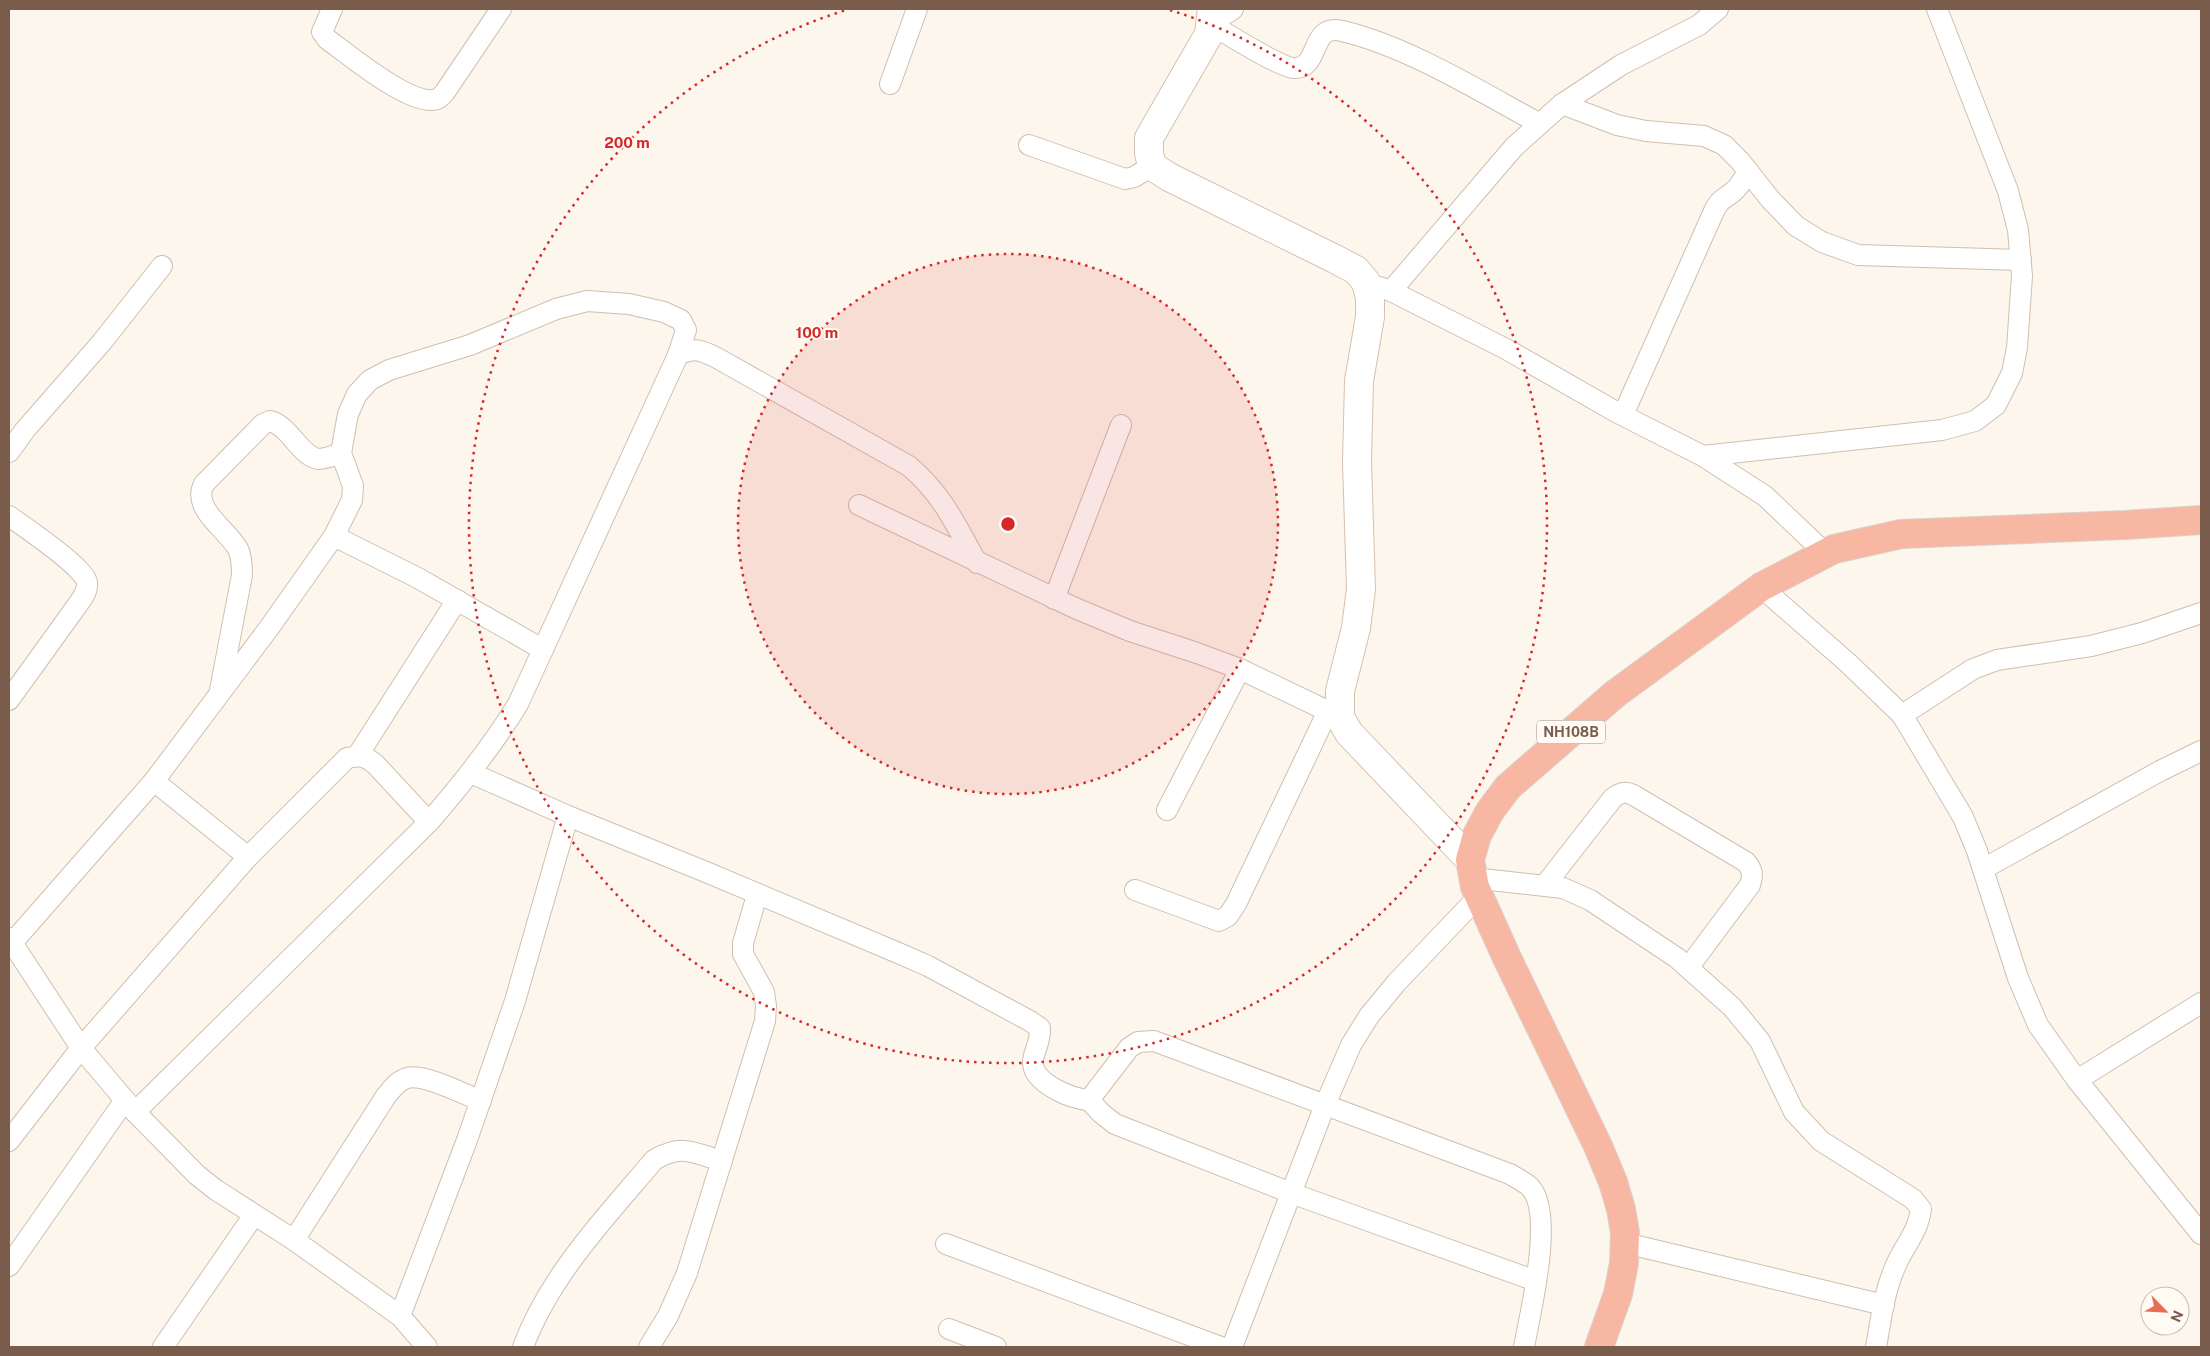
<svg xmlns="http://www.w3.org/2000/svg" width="2210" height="1356" font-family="'Public Sans',sans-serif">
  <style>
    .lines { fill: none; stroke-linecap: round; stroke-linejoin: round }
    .street-casing { stroke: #d1beb0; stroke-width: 22 }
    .secondary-casing { stroke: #d6c0b0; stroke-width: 30 }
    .highway-casing { stroke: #dad1cd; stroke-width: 30 }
    .street { stroke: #fff; stroke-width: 20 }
    .secondary { stroke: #fff; stroke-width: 28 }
    .highway { stroke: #f7b7a3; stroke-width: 28 }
    .ring { fill: none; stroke: #d62828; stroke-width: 2.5; stroke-dasharray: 2.5 5 }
    .labels { text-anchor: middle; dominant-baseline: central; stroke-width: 4; stroke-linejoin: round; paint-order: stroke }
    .shield { fill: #fffaf3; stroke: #a28b7f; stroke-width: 1 }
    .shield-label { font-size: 14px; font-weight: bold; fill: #7a5c4d }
    .centre { fill: #d62828; stroke: #fffaf3; stroke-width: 2.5 }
    .ring-label { font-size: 15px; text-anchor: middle; font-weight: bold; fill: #d62828; stroke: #fffaf3; stroke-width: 4; stroke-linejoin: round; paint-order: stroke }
  </style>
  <rect width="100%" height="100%" fill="#fdf6ec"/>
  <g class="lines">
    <defs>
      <g id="street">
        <path d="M332,9L322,32L327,39C349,55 407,103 433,100C438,100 442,96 445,92L501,9"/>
        <path d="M1233,9L1210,24C1224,32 1281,68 1294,68C1321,69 1309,23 1342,31C1407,46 1481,92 1540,124"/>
        <path d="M890,84L917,9"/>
        <path d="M1562,104L1617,125L1646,131L1704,136L1724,145L1740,161L1770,199L1796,226L1822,242L1858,255L2021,260"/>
        <path d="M1029,145L1125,179L1134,177L1152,166"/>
        <path d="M1379,287L1391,291L1514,147L1562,104L1621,65L1699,25L1718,9"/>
        <path d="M1391,291L1506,349L1618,413L1703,456L1765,496L1825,553"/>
        <path d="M1623,415L1714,211C1721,197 1724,200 1734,191C1740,186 1744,178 1748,171"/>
        <path d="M9,452L25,430L102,342L162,266"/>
        <path d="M1703,456L1942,430L1975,421L1996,405L2012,373L2017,348L2022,276L2018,230L2008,191L1937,9"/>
        <path d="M859,505L1075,608L1130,631L1197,653L1240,669L1340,717"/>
        <path d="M9,516C23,526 87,569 87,583C88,592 81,600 76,607L9,700"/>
        <path d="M334,536L352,500L353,486L341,453L348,414L357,394L370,380L389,370L470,345L556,309L587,301L629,304L664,312L681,320L686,330L678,355"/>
        <path d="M1761,587L1848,663L1902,715L1963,817L1977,851L2018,978L2038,1025L2077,1080L2201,1234"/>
        <path d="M1054,599L1121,425"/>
        <path d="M220,690L242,575C242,567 242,557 238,549C227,529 191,509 204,484L263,424L270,421C289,425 301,457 318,459C326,459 334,455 341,453"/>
        <path d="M1902,715L1973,669L1997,660L2091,646L2142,633L2201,613"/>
        <path d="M358,755L457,600"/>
        <path d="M471,773L568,816L706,872L896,952L928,966L1030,1021L1040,1028C1041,1043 1032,1054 1033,1063C1034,1084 1072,1099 1089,1100L1129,1048L1138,1042L1154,1041L1510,1174C1516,1178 1525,1182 1530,1187C1555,1213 1530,1314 1524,1347"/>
        <path d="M154,781L248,857"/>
        <path d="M1167,810L1240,669"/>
        <path d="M1983,869L2160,771L2201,751"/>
        <path d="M1473,878L1563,888L1590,900L1677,958L1732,1007L1760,1041L1794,1112L1821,1141L1913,1199L1921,1209C1918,1233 1905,1244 1896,1265C1884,1291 1881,1320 1876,1347"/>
        <path d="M1545,885L1613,798C1621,792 1626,791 1635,796L1746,862C1753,870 1753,875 1750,885L1688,968"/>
        <path d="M1135,890L1219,921L1228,916L1236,904L1328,711"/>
        <path d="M9,938L81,1048L135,1112L197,1175L216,1190L294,1240L400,1316L427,1347"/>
        <path d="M12,943L154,781L269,628L334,536L418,578L542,649"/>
        <path d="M2077,1080L2201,1003"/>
        <path d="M1089,1100L1101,1113L1115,1124L1291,1193L1536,1281"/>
        <path d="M135,1112L429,822C462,784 492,747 518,704L678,355C695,347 701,350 717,358L909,466C943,495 956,525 977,563"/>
        <path d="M9,1141L81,1048L248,857L347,758C360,755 365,756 375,764L429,822"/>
        <path d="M294,1240L386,1096C392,1089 397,1081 407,1078C423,1073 464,1094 481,1101"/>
        <path d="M1625,1243L1884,1305"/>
        <path d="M946,1244L1221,1347"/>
        <path d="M9,1266L125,1100"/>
        <path d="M400,1316L467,1140L515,1001L568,816"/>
        <path d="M949,1329L996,1347"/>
        <path d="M163,1347L254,1215"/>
        <path d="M523,1347C550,1275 605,1218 654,1160C682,1143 693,1153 722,1161"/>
        <path d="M649,1347L668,1316L687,1273L765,1021L766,1006L764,992L743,954V943L757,895"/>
        <path d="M1232,1347L1325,1105L1351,1045L1369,1016L1397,982L1479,896"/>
      </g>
      <path id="secondary" d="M1212,9L1209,34L1149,138V153L1152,166L1169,177L1335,259L1356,270L1366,282L1370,298V317L1359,381L1357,462L1361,589L1356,628L1340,691V717L1349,733L1470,860"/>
      <path id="highway" d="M1599,1347L1618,1294L1624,1263L1625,1233L1621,1209L1613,1182L1598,1146L1507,958L1475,887L1470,860L1477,835L1490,811L1508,787L1615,694L1761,587L1834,549L1901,534L2125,525L2201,520"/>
    </defs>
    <use href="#street" class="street-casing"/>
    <use href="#secondary" class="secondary-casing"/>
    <use href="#highway" class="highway-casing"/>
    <use href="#street" class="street"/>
    <use href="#secondary" class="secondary"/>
    <use href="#highway" class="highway"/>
  </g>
  <circle cx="1008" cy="524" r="270" fill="#d62828" fill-opacity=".12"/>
  <g class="ring">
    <circle cx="1008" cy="524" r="270"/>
    <path d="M1170 10A539 539 0 1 1 846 10"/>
  </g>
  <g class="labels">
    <rect class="shield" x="1537" y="720.5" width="68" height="23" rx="4"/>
    <g class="shield-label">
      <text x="1571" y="732">NH108B</text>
    </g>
  </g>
  <circle cx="1008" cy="524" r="8" class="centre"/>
  <g class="ring-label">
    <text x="627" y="148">200 m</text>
    <text x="817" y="338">100 m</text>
  </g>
  <rect width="2210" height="1356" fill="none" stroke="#7a5c4d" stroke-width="20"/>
  <g transform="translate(2165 1311) rotate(114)"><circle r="24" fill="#fffaf3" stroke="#cabbb1"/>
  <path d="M0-4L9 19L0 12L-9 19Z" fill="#e76f51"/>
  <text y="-8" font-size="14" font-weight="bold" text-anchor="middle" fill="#7a5c4d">N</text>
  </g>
</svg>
